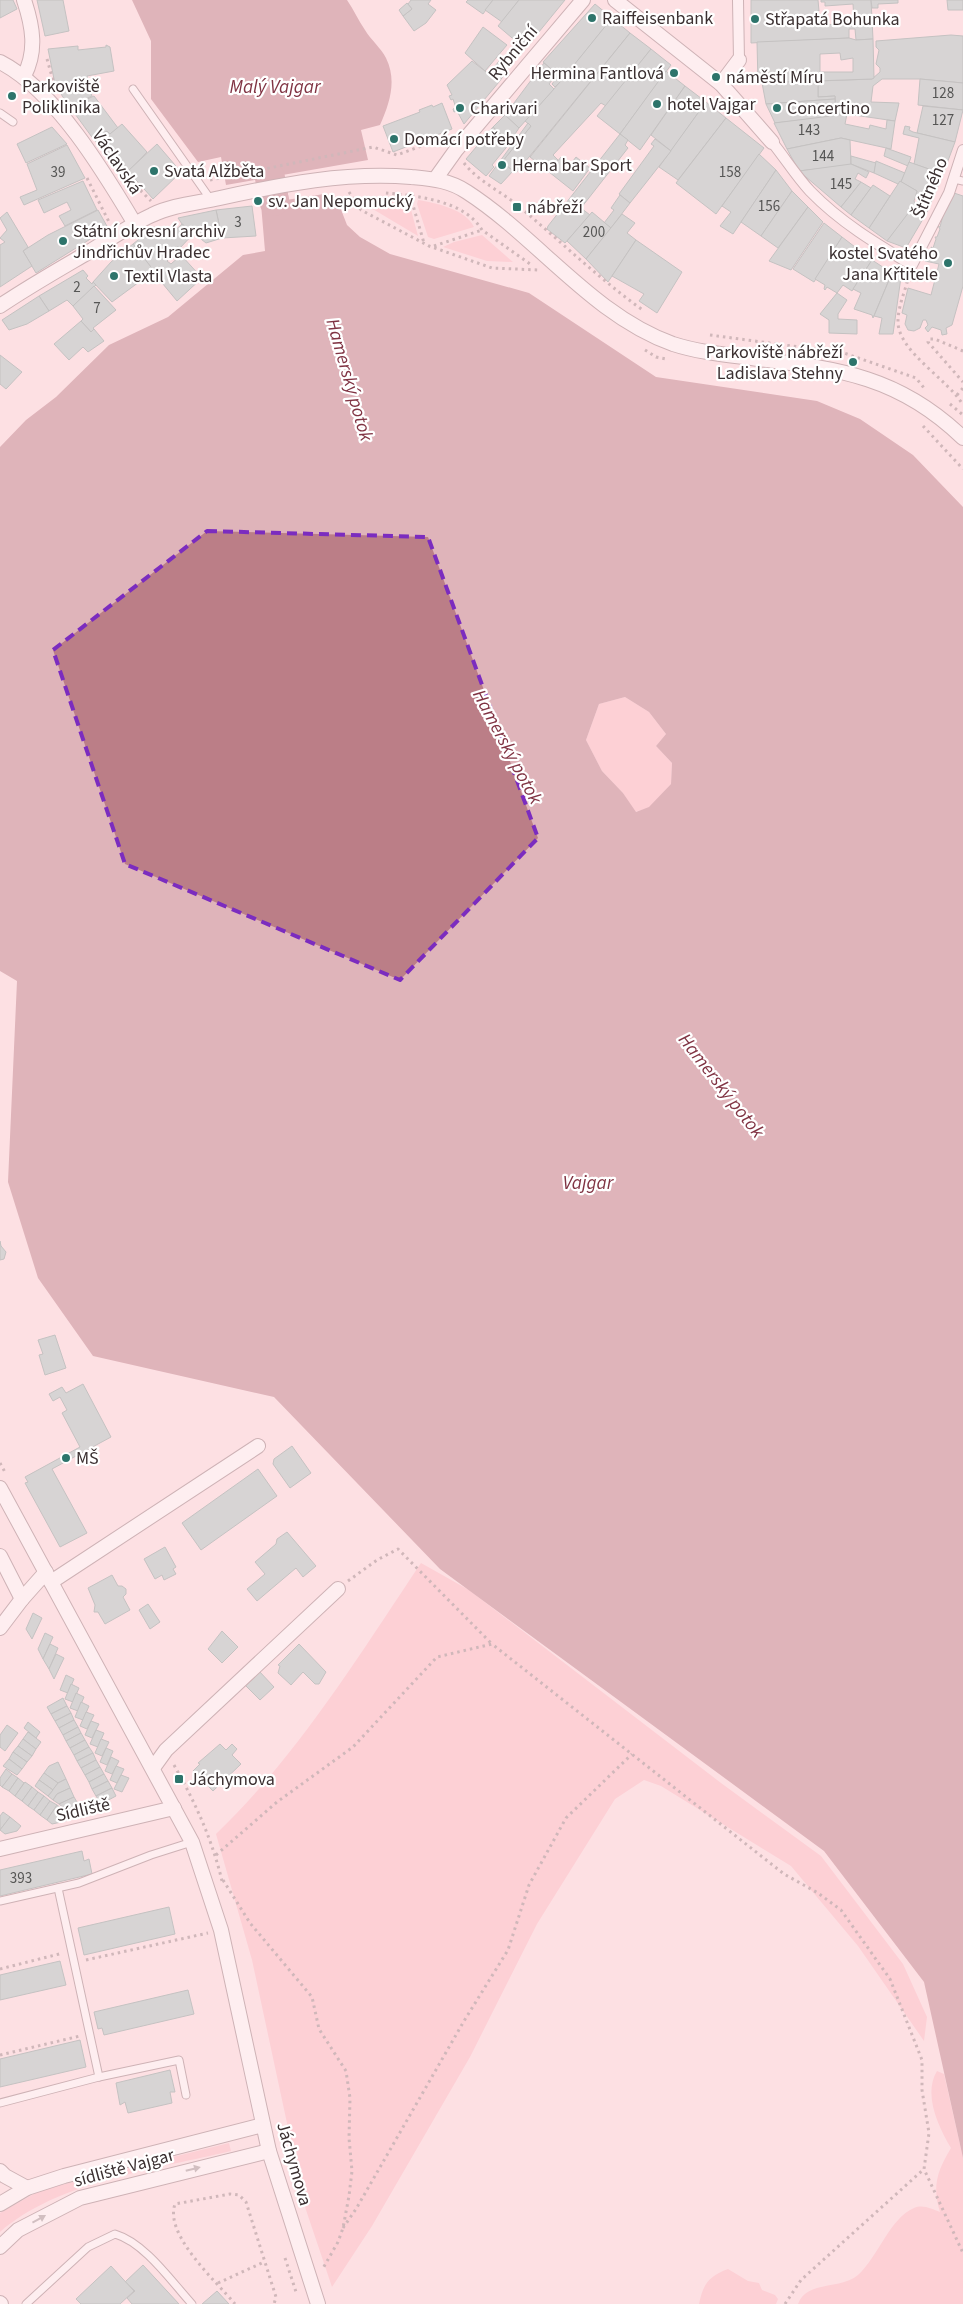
<svg xmlns="http://www.w3.org/2000/svg" width="963" height="2304" font-family="'Source Sans 3',sans-serif">
  <style>
    .green { fill: #fcbcc4 }
    .water { fill: #bb7e87; fill-rule: evenodd }
    .lines { fill: none; stroke-linecap: round; stroke-linejoin: round }
    .stream { stroke: #bb7e87; stroke-width: 5 }
    .river { stroke: #bb7e87; stroke-width: 30 }
    .building { fill: #a8c6c1; stroke: #809d98; fill-rule: evenodd }
    .service-casing { stroke: #957b7e; stroke-width: 9 }
    .pedestrian-casing { stroke: #957b7e; stroke-width: 12 }
    .minor-casing { stroke: #957b7e; stroke-width: 16 }
    .path { stroke: #998687; stroke-width: 3; stroke-dasharray: 2.5 4; stroke-linecap: butt }
    .service { stroke: #fff; stroke-width: 7 }
    .pedestrian { stroke: #fff; stroke-width: 10 }
    .minor { stroke: #fff; stroke-width: 14 }
    .oneway { fill: #9d9898 }
    .marked { fill: none; stroke: #7b2cbf; stroke-width: 4; stroke-dasharray: 10 6; stroke-linejoin: round }
    .poi-dot { fill: #2d746b; stroke: #fff; stroke-width: 2 }
    .labels { text-anchor: middle; dominant-baseline: central; stroke-width: 4.5; stroke-linejoin: round; paint-order: stroke }
    .number-label { font-size: 15px; fill: #565655 }
    .poi-label { font-size: 18px; fill: #3b3031; stroke: #fff; text-anchor: start }
    .street-label { font-size: 18px; fill: #3b3031; stroke: #fff }
    .water-label { font-size: 19px; font-style: italic; fill: #803343; stroke: #fff }
  </style>
  <rect width="100%" height="100%" fill="#fde0e3"/>
  <g class="green">
    <path d="M370,197H404L410,206L418,236L366,205L363,201L364,198Z"/>
    <path d="M418,200C436,203 465,209 474,227L434,239L428,237L417,204Z"/>
    <path d="M482,235L513,262L487,261L443,247L454,242Z"/>
    <path d="M625,697L649,712L666,734L656,746L672,763L671,784L649,808L635,812L623,793L602,771L586,740L599,704Z"/>
    <path d="M421,1563L469,1590L721,1783L821,1856L903,1964L927,2017L924,2041L858,1946L791,1866L661,1786L644,1780L615,1799L537,1924L470,2057L372,2226L332,2287L305,2207L252,1960L216,1834C298,1755 358,1657 421,1563Z"/>
    <path d="M937,2071L944,2074L963,2158V2304H798C807,2280 841,2290 858,2275C878,2257 890,2218 914,2208C923,2204 932,2209 940,2212C932,2187 937,2171 951,2148C938,2126 923,2094 937,2071Z"/>
    <path d="M229,2143L231,2151C157,2169 58,2181 0,2232V2213L39,2191L49,2188Z"/>
    <path d="M728,2269L748,2281L759,2283L762,2290L775,2295L778,2299L776,2304H699C703,2284 709,2276 728,2269Z"/>
  </g>
  <g class="water">
    <path d="M132,0H347C354,10 358,20 365,30C371,40 381,48 386,58C397,80 390,103 380,125L361,130L368,160L226,185L221,157L198,162L151,99V41Z"/>
    <path d="M324,194L325,203L340,207L347,225L360,237L390,254L529,293L656,377L817,401L860,419L913,455L963,507V2158L924,1982L824,1851L440,1569L274,1397L93,1356L38,1278L8,1182L17,981L0,971V447L26,420L56,397L109,345L168,317L243,255L265,251L261,204ZM625,697L649,712L666,734L656,746L672,763L671,784L649,807L636,812L623,793L602,771L586,740L599,704Z"/>
  </g>
  <g class="lines">
    <path class="stream" d="M280,170L288,206"/>
    <path class="river" d="M270,178L274,201"/>
  </g>
  <g class="building">
    <path d="M0,0H13L17,9L0,18Z"/>
    <path d="M37,0H63L69,31L45,36Z"/>
    <path d="M411,0H431L428,4L436,10L426,23L414,31L403,16L412,9L408,4Z"/>
    <path d="M468,0H493L483,14L466,2Z"/>
    <path d="M493,0H519L502,22L485,10Z"/>
    <path d="M519,0H565L525,49L498,26Z"/>
    <path d="M751,0H818L819,11H815L816,25L848,24V20H854L853,4L825,6V2H821V0H871L873,39L856,40L855,29H849V38L751,43Z"/>
    <path d="M871,0H898V3L878,4V8H872Z"/>
    <path d="M947,0H963V10H948Z"/>
    <path d="M407,3L412,9L403,16L399,10Z"/>
    <path d="M595,4L612,18L563,79L543,62Z"/>
    <path d="M612,18L630,33L516,173L502,162L531,126L525,121L561,81Z"/>
    <path d="M483,27L507,45L485,71L465,53Z"/>
    <path d="M630,33L651,49L606,106L601,103L553,155L558,160L549,172L530,157Z"/>
    <path d="M951,35L963,36V83L920,79H882L873,86L871,102L899,103L895,121L847,114L836,116L835,96L818,97V81L872,79L880,72V68L876,64L879,50L876,47V41Z"/>
    <path d="M849,38L856,40L873,39L874,78L872,79L758,83L757,42ZM840,53L841,60L853,58V72H820V54Z"/>
    <path d="M106,45L110,47L114,71L87,76L92,96L69,107L55,84L48,49L78,46V50L106,47Z"/>
    <path d="M651,49L671,65L620,134L597,116Z"/>
    <path d="M472,61L499,82L464,124L457,111L454,112L453,109L456,108L453,99L451,100L449,96L452,95L447,85Z"/>
    <path d="M499,61L508,70L499,82L489,74Z"/>
    <path d="M544,63L563,79L555,87L552,84L555,80L553,79L549,84L554,89L519,128L505,115Z"/>
    <path d="M666,71L685,86L640,150L620,134Z"/>
    <path d="M920,79L963,83V110L918,105Z"/>
    <path d="M818,81V97L835,96V99L766,104L762,83Z"/>
    <path d="M685,86L706,102L671,151L651,135Z"/>
    <path d="M94,96L118,128L110,134L107,131L94,140L70,107Z"/>
    <path d="M835,99L836,116L775,123L766,104Z"/>
    <path d="M706,102L726,118L678,180L659,167Z"/>
    <path d="M442,103L452,129L393,152L383,126L420,112L419,110L432,105L433,107Z"/>
    <path d="M923,106L963,110L955,142L917,133Z"/>
    <path d="M847,114L845,124L869,129L870,125L886,129L887,120L895,121L891,149L841,138L787,149L774,123Z"/>
    <path d="M505,115L519,128L515,134L517,136L510,143L493,127Z"/>
    <path d="M726,118L764,148L716,214L676,183Z"/>
    <path d="M528,123L531,126L502,162L513,171L501,184L489,176Z"/>
    <path d="M122,124L147,152L127,173L94,140L107,131L110,134Z"/>
    <path d="M905,126L910,127L909,130L913,132L955,142L943,174L914,164L919,138L903,134Z"/>
    <path d="M52,127L67,144L26,163L17,144Z"/>
    <path d="M493,127L510,143L492,165L494,167L486,176L466,159Z"/>
    <path d="M620,134L628,140L625,145L628,148L581,208L590,215L565,243L547,229L548,226Z"/>
    <path d="M841,138L850,140L851,165L799,171L787,149Z"/>
    <path d="M655,139L671,151L630,203L619,194L654,146L651,144Z"/>
    <path d="M157,144L181,172L153,199L128,171Z"/>
    <path d="M67,145L85,178L24,205L20,197L37,190L27,164Z"/>
    <path d="M886,148L911,157L908,166L884,156Z"/>
    <path d="M759,154L776,170L733,234L720,226L731,212L722,206Z"/>
    <path d="M851,156L876,163L874,173L851,164Z"/>
    <path d="M561,157L570,165L576,157L590,168L573,191L549,172Z"/>
    <path d="M876,161L905,173L901,182L898,184L874,173Z"/>
    <path d="M909,162L943,174L927,212L916,206L919,197L916,195L917,191L901,182Z"/>
    <path d="M851,164L869,172L866,178L858,173L855,179L861,182L841,207L799,171Z"/>
    <path d="M776,170L792,191L761,236L741,222Z"/>
    <path d="M83,181L97,210L65,226L59,216L71,210L67,202L44,213L38,200Z"/>
    <path d="M900,181L917,191L914,201L916,205L887,241L869,228Z"/>
    <path d="M861,182L871,188L851,215L841,207Z"/>
    <path d="M873,185L890,196L869,228L851,215Z"/>
    <path d="M792,191L808,207L778,248L761,236Z"/>
    <path d="M954,193L963,196V286L952,325L946,328L947,334L942,335L941,330L932,327L928,332L925,328L928,325L926,320H923L920,328L914,331L908,330L905,324L907,315L902,313L908,288L931,295L939,264L925,261L926,258L929,259L932,250L931,247L933,248L936,239L935,237H937L940,229L938,226L940,227L944,211Z"/>
    <path d="M620,195L630,203L611,228L604,223L614,210L611,208Z"/>
    <path d="M252,206L256,236L222,238L216,210Z"/>
    <path d="M808,207L823,222L791,270L769,261Z"/>
    <path d="M98,210L108,228L36,273L23,251L48,235Z"/>
    <path d="M216,210L222,238L206,243L182,224L178,218Z"/>
    <path d="M7,212L28,247L23,251L32,266L0,287V245L5,242L0,238L7,230L0,218Z"/>
    <path d="M592,212L611,228L586,259L567,241Z"/>
    <path d="M909,212L923,219L906,248L887,241Z"/>
    <path d="M622,214L635,223L627,233L636,240L608,282L586,259Z"/>
    <path d="M824,223L842,237L814,282L793,269Z"/>
    <path d="M182,224L194,233L180,248L178,246L171,253L173,255L167,261L171,264L181,255L202,278L177,301L153,272L154,271L133,244L154,227L170,235Z"/>
    <path d="M842,237L872,260L852,291L843,285L837,293L827,287L825,290L824,289L825,285L815,279Z"/>
    <path d="M636,240L682,272L657,313L639,301L644,294L612,276Z"/>
    <path d="M133,244L154,271L112,302L93,282L111,262Z"/>
    <path d="M872,260L892,273L873,318L872,315L854,309L861,293L853,289Z"/>
    <path d="M83,270L88,276L86,278L92,284L93,282L96,285L73,306L67,300L49,311L39,296Z"/>
    <path d="M892,273L901,277L893,334H879L882,318L874,316Z"/>
    <path d="M94,286L116,310L93,328L94,329L91,332L81,321L83,319L73,306Z"/>
    <path d="M837,293L847,300L838,314V319L857,320V334L829,333V320L820,314Z"/>
    <path d="M39,296L49,311L27,324L9,330L2,320Z"/>
    <path d="M81,321L91,332L94,329L104,341L88,352L83,347L69,360L54,344Z"/>
    <path d="M0,355L22,372L6,389L0,384Z"/>
    <path d="M0,1241L1,1246L6,1252L4,1259L0,1260Z"/>
    <path d="M55,1335L66,1368L45,1375L39,1355L43,1354L38,1340Z"/>
    <path d="M83,1384L111,1437L52,1469L87,1533L60,1547L25,1483L28,1482L25,1477L80,1447L62,1413L67,1410L60,1397L53,1401L49,1394L62,1387L66,1393Z"/>
    <path d="M292,1446L311,1473L290,1488L273,1464L274,1459Z"/>
    <path d="M258,1469L277,1496L201,1550L182,1523Z"/>
    <path d="M287,1532L316,1566L303,1577L296,1568L257,1601L247,1589L265,1574L255,1562L276,1544L277,1539Z"/>
    <path d="M165,1547L176,1567L173,1569L176,1574L164,1580L162,1575L155,1579L144,1559Z"/>
    <path d="M112,1575L118,1586H122L126,1589V1594L123,1597L130,1610L105,1624L98,1612H94L95,1605L88,1588Z"/>
    <path d="M148,1604L160,1622L150,1629L139,1610Z"/>
    <path d="M33,1613L42,1618L32,1639L26,1629Z"/>
    <path d="M222,1631L238,1647L222,1663L208,1649Z"/>
    <path d="M45,1633L53,1637L43,1659L38,1649Z"/>
    <path d="M50,1644L58,1648L49,1669L43,1659Z"/>
    <path d="M299,1644L326,1672L319,1684H315L303,1672L291,1685L278,1673L280,1666L278,1665Z"/>
    <path d="M56,1654L64,1658L54,1679L49,1669Z"/>
    <path d="M259,1671L274,1687L260,1700L245,1685Z"/>
    <path d="M66,1675L74,1679L68,1693L60,1690Z"/>
    <path d="M71,1684L79,1688L73,1702L65,1699Z"/>
    <path d="M76,1693L84,1697L78,1711L70,1708Z"/>
    <path d="M63,1698L67,1706L51,1714L47,1707Z"/>
    <path d="M81,1702L89,1706L83,1720L75,1717Z"/>
    <path d="M67,1706L71,1713L55,1721L51,1714Z"/>
    <path d="M86,1712L94,1715L87,1729L80,1726Z"/>
    <path d="M71,1713L74,1720L59,1728L55,1721Z"/>
    <path d="M74,1720L78,1727L63,1735L59,1728Z"/>
    <path d="M91,1721L99,1724L92,1738L85,1735Z"/>
    <path d="M28,1722L40,1732L36,1738L24,1728Z"/>
    <path d="M7,1725L18,1733L5,1751L0,1747V1735Z"/>
    <path d="M78,1727L81,1733L66,1741L63,1735Z"/>
    <path d="M96,1730L104,1733L98,1747L90,1744Z"/>
    <path d="M28,1732L41,1742L36,1749L23,1739Z"/>
    <path d="M81,1733L85,1740L70,1748L66,1741Z"/>
    <path d="M23,1739L36,1749L32,1756L18,1746Z"/>
    <path d="M101,1739L109,1742L102,1756L95,1753Z"/>
    <path d="M85,1740L89,1747L74,1755L70,1748Z"/>
    <path d="M220,1744L226,1750L232,1744L237,1749L232,1755L241,1764L213,1791L193,1771L200,1764L198,1763Z"/>
    <path d="M18,1746L32,1756L27,1762L13,1752Z"/>
    <path d="M89,1747L93,1753L77,1761L74,1755Z"/>
    <path d="M106,1748L113,1751L107,1765L100,1762Z"/>
    <path d="M13,1752L27,1762L22,1769L9,1759Z"/>
    <path d="M93,1753L96,1760L81,1768L77,1761Z"/>
    <path d="M111,1757L119,1761L112,1774L105,1771Z"/>
    <path d="M9,1759L22,1769L17,1775L3,1766Z"/>
    <path d="M96,1760L100,1767L85,1775L81,1768Z"/>
    <path d="M58,1762L66,1779L58,1783L44,1773L49,1766Z"/>
    <path d="M116,1766L124,1769L117,1783L110,1780Z"/>
    <path d="M100,1767L104,1774L89,1782L85,1775Z"/>
    <path d="M6,1769L12,1774L2,1787L0,1785V1778Z"/>
    <path d="M44,1773L58,1783L53,1790L39,1780Z"/>
    <path d="M12,1774L18,1778L9,1791L2,1787Z"/>
    <path d="M104,1774L108,1781L92,1789L89,1782Z"/>
    <path d="M121,1775L129,1778L122,1792L114,1789Z"/>
    <path d="M18,1778L24,1783L15,1796L9,1791Z"/>
    <path d="M66,1779L70,1788L57,1794L53,1800L48,1796L58,1783Z"/>
    <path d="M39,1780L53,1790L48,1796L35,1786Z"/>
    <path d="M108,1781L112,1788L96,1796L92,1789Z"/>
    <path d="M25,1782L32,1787L22,1801L15,1796Z"/>
    <path d="M32,1787L38,1792L28,1806L22,1801Z"/>
    <path d="M70,1788L74,1797L59,1804L53,1800L57,1794Z"/>
    <path d="M112,1788L116,1796L101,1804L96,1796Z"/>
    <path d="M38,1792L44,1796L34,1810L28,1806Z"/>
    <path d="M44,1796L50,1801L40,1815L34,1810Z"/>
    <path d="M74,1797L81,1809L75,1817L59,1804Z"/>
    <path d="M50,1801L57,1805L47,1820L40,1815Z"/>
    <path d="M57,1805L70,1815L66,1821L52,1824L47,1820Z"/>
    <path d="M3,1812L10,1817L0,1830V1816Z"/>
    <path d="M10,1817L21,1826L17,1831L5,1834L0,1830Z"/>
    <path d="M82,1851L84,1861L89,1859L92,1874L0,1896V1870Z"/>
    <path d="M169,1907L175,1934L84,1955L78,1928Z"/>
    <path d="M60,1961L66,1985L0,2000V1975Z"/>
    <path d="M188,1990L194,2014L104,2035L102,2028L98,2029L94,2012Z"/>
    <path d="M80,2040L86,2067L0,2087V2059Z"/>
    <path d="M170,2070L175,2092H170L172,2103L128,2113L125,2102L120,2105L116,2083Z"/>
    <path d="M143,2265L179,2304H132L127,2298L135,2291L125,2282Z"/>
    <path d="M111,2266L134,2291L120,2304H81L76,2299Z"/>
    <path d="M217,2291L229,2304H202Z"/>
  </g>
  <g class="lines">
    <defs>
      <g id="service">
        <path d="M133,89L211,200"/>
        <path d="M0,113L13,122"/>
        <path d="M954,179L963,181"/>
        <path d="M58,1888L99,2077"/>
        <path d="M0,1901L79,1883L151,1855L192,1842"/>
        <path d="M0,2103L99,2077L179,2060L186,2095"/>
        <path d="M26,2304L88,2247L115,2234C145,2243 171,2281 192,2304"/>
      </g>
      <g id="pedestrian">
        <path d="M738,0L739,60"/>
        <path d="M772,142C785,158 796,176 810,191C840,222 875,243 912,265L949,193L963,150"/>
      </g>
      <g id="minor">
        <path d="M615,0L721,84L772,142"/>
        <path d="M0,62C55,90 104,172 135,224"/>
        <path d="M24,76C37,51 33,27 24,0"/>
        <path d="M721,84L739,60"/>
        <path d="M436,178L456,150L583,0"/>
        <path d="M0,306C28,287 58,270 87,253C109,240 130,225 152,215C172,205 198,203 220,198C284,184 345,172 411,177C432,179 449,180 467,192C538,238 592,315 673,344C701,353 729,355 758,359C840,369 900,377 963,438"/>
        <path d="M0,1488L192,1842L221,1930L269,2151L318,2304"/>
        <path d="M0,1556L22,1599"/>
        <path d="M51,1582L258,1446"/>
        <path d="M0,1628L22,1599L46,1572"/>
        <path d="M153,1768L166,1750L338,1589"/>
        <path d="M0,1849L174,1808"/>
        <path d="M0,2171L5,2176L27,2188"/>
        <path d="M0,2204L27,2188L64,2176L263,2125"/>
        <path d="M0,2247L18,2230L80,2198L269,2151"/>
        <path d="M0,2303L1,2304"/>
      </g>
    </defs>
    <use href="#service" class="service-casing"/>
    <use href="#pedestrian" class="pedestrian-casing"/>
    <use href="#minor" class="minor-casing"/>
    <g class="path">
      <path d="M47,59L54,84"/>
      <path d="M464,163C477,180 498,190 515,203C558,239 598,278 644,311"/>
      <path d="M122,172L151,201"/>
      <path d="M87,178L109,222"/>
      <path d="M210,180L373,147L397,155L443,138L445,140"/>
      <path d="M349,192L361,210L429,246L492,268L538,270"/>
      <path d="M386,193C417,196 464,200 482,230L530,264"/>
      <path d="M410,195L424,243"/>
      <path d="M434,246L482,230"/>
      <path d="M909,275C906,289 898,306 898,321C897,351 949,380 963,405"/>
      <path d="M710,335L844,353L916,378L924,388"/>
      <path d="M645,350L656,357L666,359"/>
      <path d="M963,351L935,339H929L928,342L963,382"/>
      <path d="M957,395L963,388"/>
      <path d="M950,404L963,415"/>
      <path d="M923,426L963,469"/>
      <path d="M0,1463L6,1474"/>
      <path d="M348,1581L377,1560L398,1549L492,1644"/>
      <path d="M174,1765C195,1802 212,1839 222,1881"/>
      <path d="M216,1855L277,1802L353,1747L437,1657L492,1644L784,1874L818,1893L841,1910L890,1979L922,2060V2090L929,2133L924,2169L963,2253"/>
      <path d="M223,1880L250,1923L312,1997L319,2029L346,2071L350,2098L349,2138L352,2171L349,2196L343,2228L338,2242L322,2270"/>
      <path d="M86,1960L208,1933"/>
      <path d="M0,1969L63,1953"/>
      <path d="M0,2055L80,2036"/>
      <path d="M343,2228L356,2209L464,2021L508,1950L529,1885L566,1818L632,1754"/>
      <path d="M285,2258L297,2295"/>
      <path d="M218,2283L264,2262"/>
      <path d="M235,2304C216,2281 164,2235 175,2204L230,2194L239,2195L246,2202L276,2297L274,2304"/>
      <path d="M785,2304L801,2280L924,2169"/>
    </g>
    <use href="#service" class="service"/>
    <use href="#pedestrian" class="pedestrian"/>
    <use href="#minor" class="minor"/>
  </g>
  <defs><path id="oneway-solid" d="M-6-.8H1V-3.2L6.5 0L1 3.2V.8H-6Z" transform="scale(1.25)"/></defs>
  <g class="oneway">
    <use href="#oneway-solid" transform="translate(193 2169) rotate(-14)"/>
    <use href="#oneway-solid" transform="translate(39 2219) rotate(-29)"/>
  </g>
  <path d="M0 0H963V2304H0ZM207,531L428,537L538,838L400,980L125,864L53,650Z" fill="#fde0e3" fill-opacity=".55" fill-rule="evenodd"/>
  <path class="marked" d="M207,531L428,537L538,838L400,980L125,864L53,650Z"/>
  <g class="poi-dot">
    <circle cx="592" cy="18" r="5"/>
    <circle cx="755" cy="19" r="5"/>
    <circle cx="674" cy="73" r="5"/>
    <circle cx="716" cy="77" r="5"/>
    <circle cx="12" cy="96" r="5"/>
    <circle cx="657" cy="104" r="5"/>
    <circle cx="460" cy="108" r="5"/>
    <circle cx="777" cy="108" r="5"/>
    <circle cx="394" cy="139" r="5"/>
    <circle cx="502" cy="165" r="5"/>
    <circle cx="154" cy="171" r="5"/>
    <circle cx="258" cy="201" r="5"/>
    <rect x="512" y="202" width="10" height="10" rx="2.5"/>
    <circle cx="63" cy="241" r="5"/>
    <circle cx="948" cy="263" r="5"/>
    <circle cx="114" cy="276" r="5"/>
    <circle cx="853" cy="362" r="5"/>
    <circle cx="66" cy="1458" r="5"/>
    <rect x="174" y="1774" width="10" height="10" rx="2.5"/>
  </g>
  <g class="labels">
    <g class="number-label">
      <text x="943" y="93">128</text>
      <text x="943" y="120">127</text>
      <text x="809" y="130">143</text>
      <text x="823" y="156">144</text>
      <text x="58" y="172">39</text>
      <text x="730" y="172">158</text>
      <text x="841" y="184">145</text>
      <text x="769" y="206">156</text>
      <text x="238" y="222">3</text>
      <text x="594" y="232">200</text>
      <text x="77" y="287">2</text>
      <text x="97" y="308">7</text>
      <text x="21" y="1878">393</text>
    </g>
    <g class="poi-label">
      <text x="602" y="18">Raiffeisenbank</text>
      <text x="765" y="19">Střapatá Bohunka</text>
      <text x="664" y="73" text-anchor="end">Hermina Fantlová</text>
      <text x="726" y="77">náměstí Míru</text>
      <text x="22" y="86">Parkoviště<tspan x="22" dy="21">Poliklinika</tspan></text>
      <text x="667" y="104">hotel Vajgar</text>
      <text x="470" y="108">Charivari</text>
      <text x="787" y="108">Concertino</text>
      <text x="404" y="139">Domácí potřeby</text>
      <text x="512" y="165">Herna bar Sport</text>
      <text x="164" y="171">Svatá Alžběta</text>
      <text x="268" y="201">sv. Jan Nepomucký</text>
      <text x="527" y="207">nábřeží</text>
      <text x="73" y="231">Státní okresní archiv<tspan x="73" dy="21">Jindřichův Hradec</tspan></text>
      <text x="938" y="253" text-anchor="end">kostel Svatého<tspan x="938" dy="21">Jana Křtitele</tspan></text>
      <text x="124" y="276">Textil Vlasta</text>
      <text x="843" y="352" text-anchor="end">Parkoviště nábřeží<tspan x="843" dy="21">Ladislava Stehny</tspan></text>
      <text x="76" y="1458">MŠ</text>
      <text x="189" y="1779">Jáchymova</text>
    </g>
    <g class="street-label">
      <text transform="translate(513 53) rotate(-50)">Rybniční</text>
      <text transform="translate(117 162) rotate(56)">Václavská</text>
      <text transform="translate(930 188) rotate(-67)">Štítného</text>
      <text transform="translate(83 1810) rotate(-13)">Sídliště</text>
      <text transform="translate(294 2164) rotate(74)">Jáchymova</text>
      <text transform="translate(124 2168) rotate(-15)">sídliště Vajgar</text>
    </g>
    <g class="water-label">
      <text x="275" y="87">Malý Vajgar</text>
      <text transform="translate(349 380) rotate(74)">Hamerský potok</text>
      <text transform="translate(507 747) rotate(62)">Hamerský potok</text>
      <text transform="translate(721 1086) rotate(52)">Hamerský potok</text>
      <text x="588" y="1183">Vajgar</text>
    </g>
  </g>
</svg>
